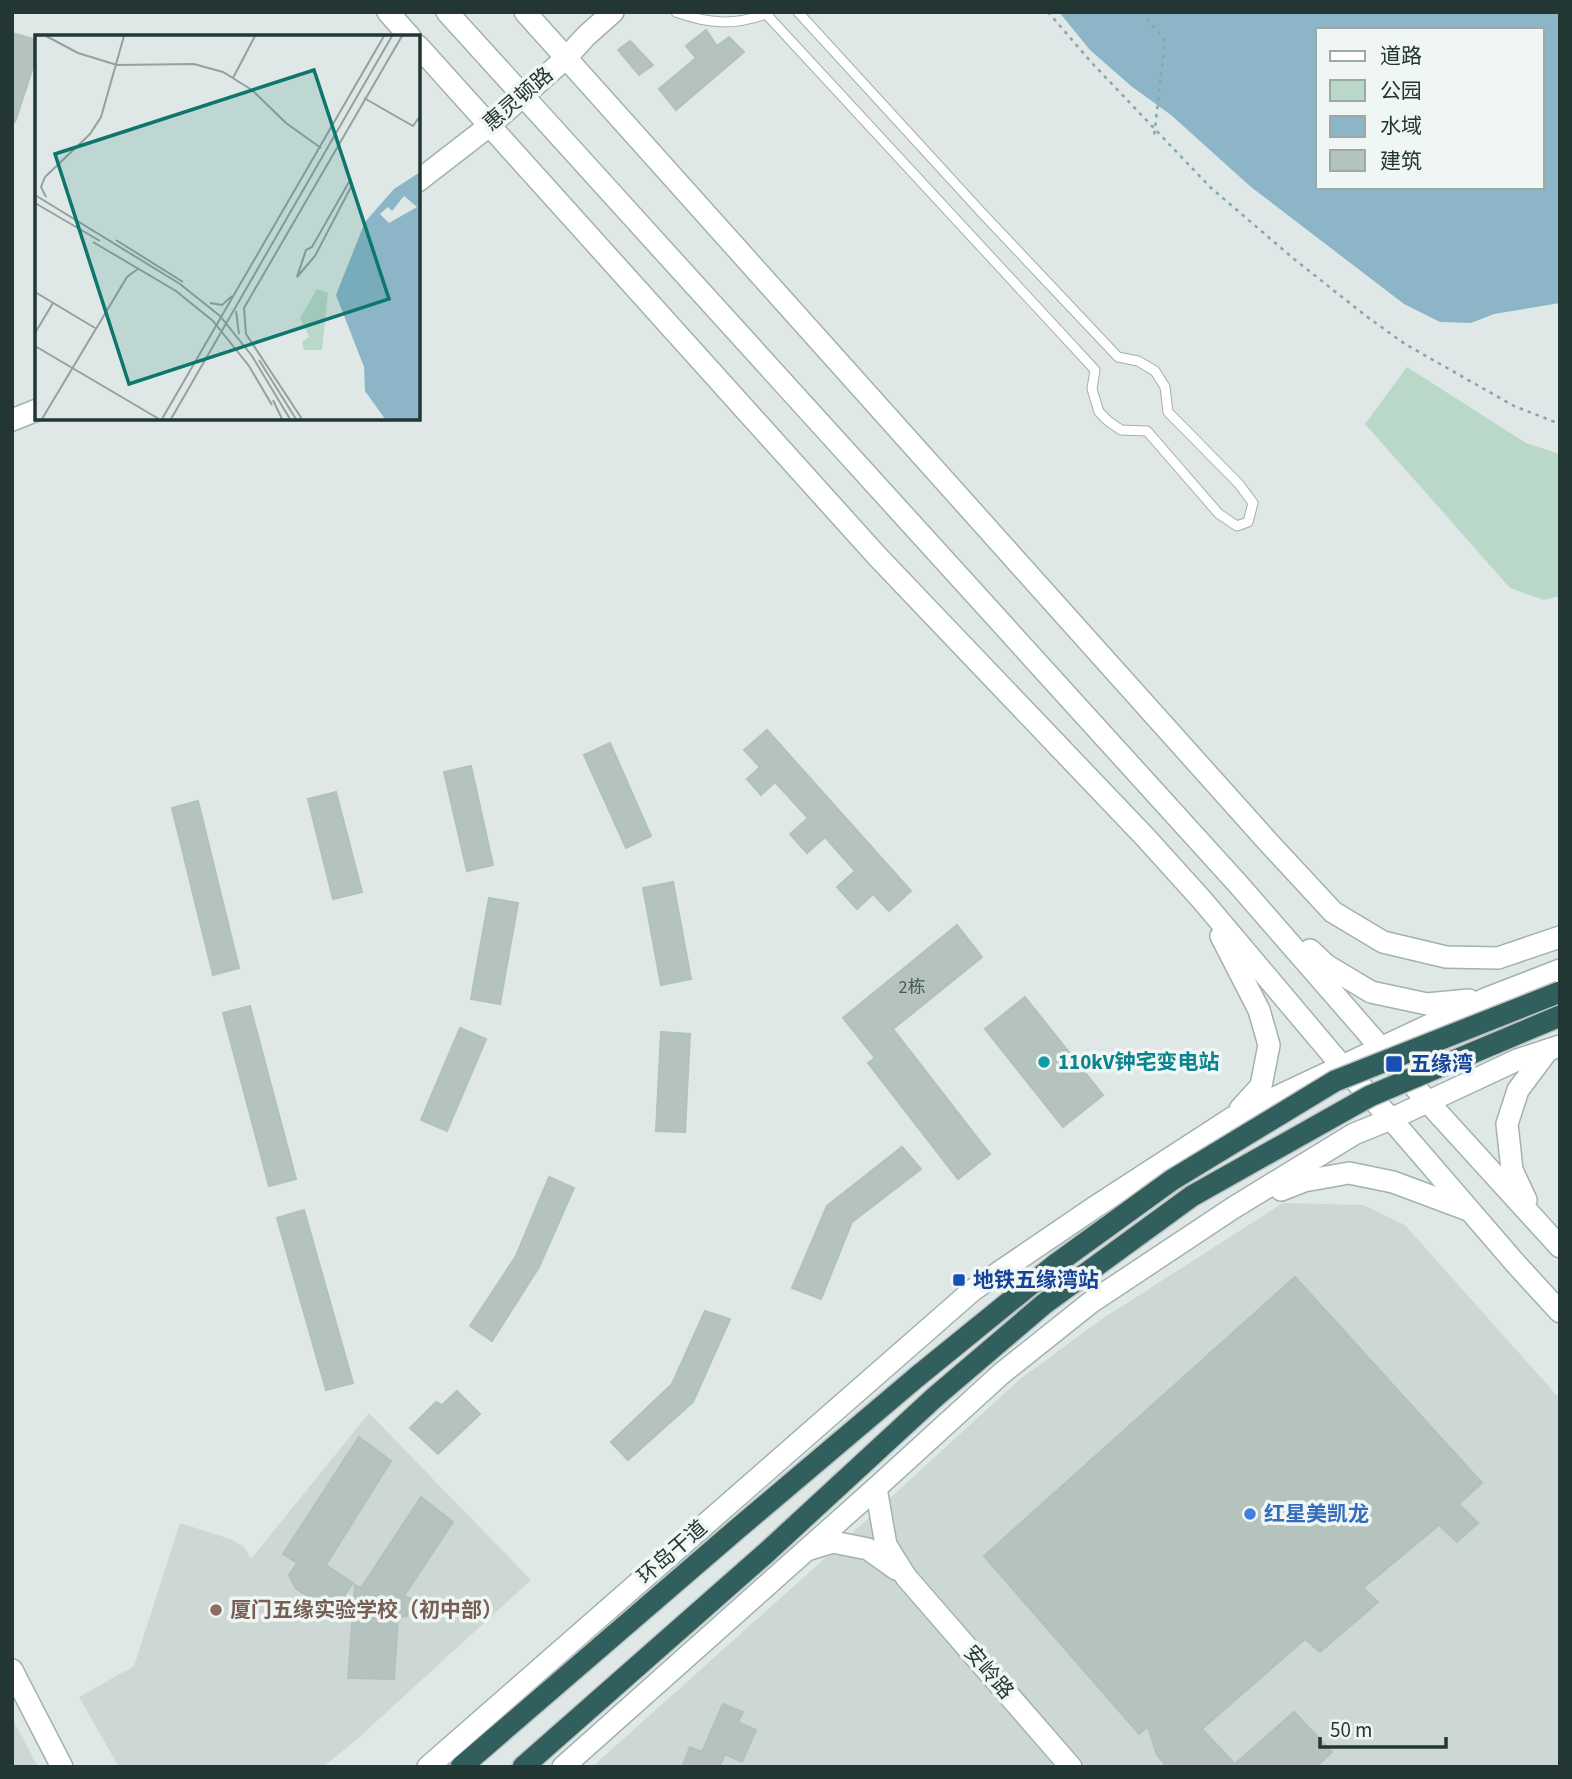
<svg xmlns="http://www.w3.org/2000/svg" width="1572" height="1779" font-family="'Source Sans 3','Noto Sans SC',sans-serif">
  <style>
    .built { fill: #cdd8d5 }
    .green { fill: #bad8c7 }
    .water { fill: #8cb6c8; fill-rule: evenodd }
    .building { fill: #b5c3bf; stroke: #b2c1bd; stroke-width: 2 }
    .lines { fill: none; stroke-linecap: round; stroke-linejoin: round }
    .lane-casing { stroke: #a3afad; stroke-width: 11 }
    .secondary-casing { stroke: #a0b3af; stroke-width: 24 }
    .highway-casing { stroke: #bdc3c2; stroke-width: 24 }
    .path { stroke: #83a9a3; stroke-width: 2.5; stroke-dasharray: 3.5 5; stroke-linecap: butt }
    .lane { stroke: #fff; stroke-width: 9 }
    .secondary { stroke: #fff; stroke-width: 21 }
    .highway { stroke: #315f5d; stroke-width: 21 }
    .highway-bridge-casing { stroke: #bdc3c2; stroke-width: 24; stroke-linecap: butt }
    .highway-bridge { stroke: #315f5d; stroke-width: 21 }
    .culture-dot { fill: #0f9aa8; stroke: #eff6f3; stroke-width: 2.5 }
    .transit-dot { fill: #1a4fb4; stroke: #eff6f3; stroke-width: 2.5 }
    .shop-dot { fill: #3f7fe0; stroke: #eff6f3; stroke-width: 2.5 }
    .education-dot { fill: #8d6e63; stroke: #eff6f3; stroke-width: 2.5 }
    .labels { text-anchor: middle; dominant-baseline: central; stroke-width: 7; stroke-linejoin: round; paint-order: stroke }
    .number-label { font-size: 18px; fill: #475957 }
    .street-label { font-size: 21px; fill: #223634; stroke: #eff6f3 }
    .culture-label { font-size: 21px; font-weight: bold; fill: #0d838f; stroke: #eff6f3; text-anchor: start }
    .transit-label { font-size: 21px; font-weight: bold; fill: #164399; stroke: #eff6f3; text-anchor: start }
    .shop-label { font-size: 21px; font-weight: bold; fill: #366cbe; stroke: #eff6f3; text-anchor: start }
    .education-label { font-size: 21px; font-weight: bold; fill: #785e54; stroke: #eff6f3; text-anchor: start }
    .inset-road { fill: none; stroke: #93a19f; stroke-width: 2 }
    .view { fill: #0f766e; fill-opacity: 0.15; stroke: #0f766e; stroke-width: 3.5 }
    .inset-edge { fill: none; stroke: #223634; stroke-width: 3.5 }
  </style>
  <rect width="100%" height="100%" fill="#dfe8e6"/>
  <g class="built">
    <path d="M1283,1203L1363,1205L1405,1225L1560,1399V1767H592L814,1568L1020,1379L1102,1319Z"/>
    <path d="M369,1413L531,1580L355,1741L323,1767H119L79,1697L134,1666L180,1523L230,1539L243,1546L251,1559Z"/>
    <path d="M12,1718L38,1767H12Z"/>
  </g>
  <path class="green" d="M1407,367L1526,443L1560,454V596L1544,600L1510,588L1365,424Z"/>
  <path class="water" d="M1059,12H1560V303L1494,314L1471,323L1440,322L1404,304L1251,187L1171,115L1131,86L1090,50ZM1318,30H1542V187H1318Z"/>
  <g class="building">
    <path d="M706,30L717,46L729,37L744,52L676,110L659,89L696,58L686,46Z"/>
    <path d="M12,33L37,40V55L15,122L12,121Z"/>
    <path d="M630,41L653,65L639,75L618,50Z"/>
    <path d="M767,730L911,891L889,911L873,894L857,909L837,887L855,871L825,837L807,853L790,834L808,818L775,782L761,795L747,779L760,767L744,750Z"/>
    <path d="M610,743L651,836L626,848L584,755Z"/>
    <path d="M471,766L493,865L467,871L444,772Z"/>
    <path d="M336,792L362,892L333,899L308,799Z"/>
    <path d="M198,801L239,968L213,975L172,808Z"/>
    <path d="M673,882L691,979L661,985L643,888Z"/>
    <path d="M489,898L518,903L500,1004L471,999Z"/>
    <path d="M957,925L982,957L893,1029L990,1154L958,1179L868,1063L875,1058L843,1018Z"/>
    <path d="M1025,997L1103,1095L1063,1127L985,1029Z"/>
    <path d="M250,1006L296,1179L269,1186L223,1013Z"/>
    <path d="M460,1028L486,1039L447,1131L421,1120Z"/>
    <path d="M661,1032L690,1034L685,1132L656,1131Z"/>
    <path d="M902,1147L921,1169L852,1222L821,1299L792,1288L827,1206Z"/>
    <path d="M549,1177L574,1188L539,1267L492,1341L470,1326L516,1256Z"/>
    <path d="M304,1210L353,1383L326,1390L277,1218Z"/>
    <path d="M1295,1277L1482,1483L1459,1504L1478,1523L1457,1542L1439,1525L1363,1588L1378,1602L1320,1652L1305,1639L1202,1729L1235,1764L1294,1712L1332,1752L1316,1767H1167L1157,1755L1148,1727L1139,1734L984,1556Z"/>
    <path d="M705,1311L730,1319L693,1402L628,1460L611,1442L672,1384Z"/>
    <path d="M457,1391L480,1414L438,1454L410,1428L436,1402L442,1405Z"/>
    <path d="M359,1437L391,1461L326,1565L353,1583L334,1610L296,1589L289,1575L297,1563L283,1554Z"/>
    <path d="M421,1497L453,1522L404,1596L412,1599L407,1616L398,1617L394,1679L348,1678L355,1585L361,1588Z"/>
    <path d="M723,1704L743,1712L738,1722L756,1730L742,1762L725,1754L719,1767H682L690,1747L702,1752Z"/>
  </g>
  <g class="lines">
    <defs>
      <g id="lane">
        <path d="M676,12C709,24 735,26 769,13"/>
        <path d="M767,15L1095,370L1092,389L1099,412L1108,421L1121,430L1147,431L1219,514L1237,526L1248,522L1253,503L1239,484L1168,412L1165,387L1155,371L1138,361L1118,357L983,214L798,12"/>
      </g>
      <g id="secondary">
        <path d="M388,12L410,37"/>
        <path d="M447,12L1238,884L1428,1102L1560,1247"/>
        <path d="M525,12L1269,843L1333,912L1383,942L1446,957L1498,958L1560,937"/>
        <path d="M418,46L877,556L1146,838L1202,900L1342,1066L1391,1119L1516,1264L1560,1312"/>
        <path d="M418,181L489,126L566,58L586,36L613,12"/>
        <path d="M12,420L37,410"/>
        <path d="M1221,936L1259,1010L1269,1045L1261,1086L1240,1109"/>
        <path d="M1310,950L1326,965L1371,992L1427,1004L1469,1000"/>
        <path d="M1281,1190L1304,1181L1349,1173L1393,1182L1468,1210"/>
        <path d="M1526,1200L1512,1170L1507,1124L1518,1090L1548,1050"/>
        <path d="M876,1488L886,1545L906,1577L1071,1767"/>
        <path d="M810,1549L833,1542L868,1549L896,1569"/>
        <path d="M12,1670L62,1767"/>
        <path d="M428,1767L973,1290L1095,1207L1232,1118L1485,999L1560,970"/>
        <path d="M563,1767L876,1488L1001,1374L1090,1303L1233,1208L1354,1134L1391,1119L1517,1060L1560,1046"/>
      </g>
      <g id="highway">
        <path d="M461,1767L736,1530L918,1376"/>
        <path d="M523,1767L766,1553L935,1397"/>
      </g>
    </defs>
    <use href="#lane" class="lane-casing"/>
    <use href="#secondary" class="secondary-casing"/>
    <use href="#highway" class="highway-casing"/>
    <g class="path">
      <path d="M1048,12L1091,62L1210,187L1294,259L1366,316L1405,344L1514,406L1560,424"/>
      <path d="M1142,12L1165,41L1154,137"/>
    </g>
    <use href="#lane" class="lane"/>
    <use href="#secondary" class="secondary"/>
    <use href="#highway" class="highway"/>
    <defs>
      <g id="highway-bridge">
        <path d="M918,1376L1056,1264L1172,1180L1335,1081L1560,992"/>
        <path d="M935,1397L1044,1304L1192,1196L1370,1096L1560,1016"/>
      </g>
    </defs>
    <use href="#highway-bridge" class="highway-bridge-casing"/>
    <use href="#highway-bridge" class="highway-bridge"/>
  </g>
  <circle class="culture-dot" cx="1044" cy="1062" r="7"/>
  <g class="transit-dot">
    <rect x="1385" y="1055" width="18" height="18" rx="3.5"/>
    <rect x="952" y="1273" width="14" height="14" rx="3.5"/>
  </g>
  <circle class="shop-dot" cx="1250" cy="1514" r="7"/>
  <circle class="education-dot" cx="216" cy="1610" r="7"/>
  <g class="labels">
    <g class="number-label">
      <text x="912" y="987">2栋</text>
    </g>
    <g class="street-label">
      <text transform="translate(518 99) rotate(-41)">惠灵顿路</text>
      <text transform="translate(672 1552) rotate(-41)">环岛干道</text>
      <text transform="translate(989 1672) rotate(49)">安岭路</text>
    </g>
    <g class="culture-label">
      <text x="1058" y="1062">110kV钟宅变电站</text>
    </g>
    <g class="transit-label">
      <text x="1410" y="1064">五缘湾</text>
      <text x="973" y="1280">地铁五缘湾站</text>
    </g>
    <g class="shop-label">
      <text x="1264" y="1514">红星美凯龙</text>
    </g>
    <g class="education-label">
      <text x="230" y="1610">厦门五缘实验学校（初中部）</text>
    </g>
  </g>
  <g transform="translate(35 35)">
    <rect width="385" height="385" fill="#dfe8e6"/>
    <path d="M282,254L293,258L287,315H269L267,307L274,302L265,283Z" fill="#bad8c7"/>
    <path d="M385,137V384H350L330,356L329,332L301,260L330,187L359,154Z" fill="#8cb6c8"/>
    <path d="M369,161L382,172L354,188L345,179L353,172L357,176Z" fill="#dfe8e6"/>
    <path class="inset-road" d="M11,1L43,18L82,30L159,29L188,37L217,55L251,88L286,113M198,43L220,1M329,63L378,91L385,81M10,142L55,99L66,82L89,1M10,142L6,152L11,162M314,147L277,212L271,215L262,242L280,221L317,150M0,160L145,249L185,281L217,321L255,384M0,168L65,206M81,205L148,247M58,207L141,256L178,286L214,331L237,370M0,257L60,293M175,268L187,270L197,261M201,276L204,299M0,298L18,268M0,311L124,384M224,325L261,384M238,365L247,384M7,384L92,242L104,233M127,384L349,1M136,384L357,1M267,384L211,299L209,273L367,1"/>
    <path class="view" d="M279,35L354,264L94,349L20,119Z"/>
    <rect width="385" height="385" class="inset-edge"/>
  </g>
  <rect width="1572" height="1779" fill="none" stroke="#223634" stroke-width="28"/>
  <rect x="1316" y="28" width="228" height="161" fill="#eff6f3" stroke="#9da9a7" stroke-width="2"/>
  <rect x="1330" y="51" width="35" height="10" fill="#ffffff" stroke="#9da9a7" stroke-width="2"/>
  <text x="1380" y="63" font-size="21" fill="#223634">道路</text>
  <rect x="1330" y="80" width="35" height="21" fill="#bad8c7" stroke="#9da9a7" stroke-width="2"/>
  <text x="1380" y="98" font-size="21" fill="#223634">公园</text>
  <rect x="1330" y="116" width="35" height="21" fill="#8cb6c8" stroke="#9da9a7" stroke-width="2"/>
  <text x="1380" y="133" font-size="21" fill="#223634">水域</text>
  <rect x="1330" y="150" width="35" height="21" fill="#b5c3bf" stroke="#9da9a7" stroke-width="2"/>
  <text x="1380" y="168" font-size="21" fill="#223634">建筑</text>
  <path d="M1320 1737v10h126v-10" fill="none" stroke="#223634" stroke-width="3.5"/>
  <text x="1330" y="1737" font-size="21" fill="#223634" stroke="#eff6f3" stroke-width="5" paint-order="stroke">50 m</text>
</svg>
